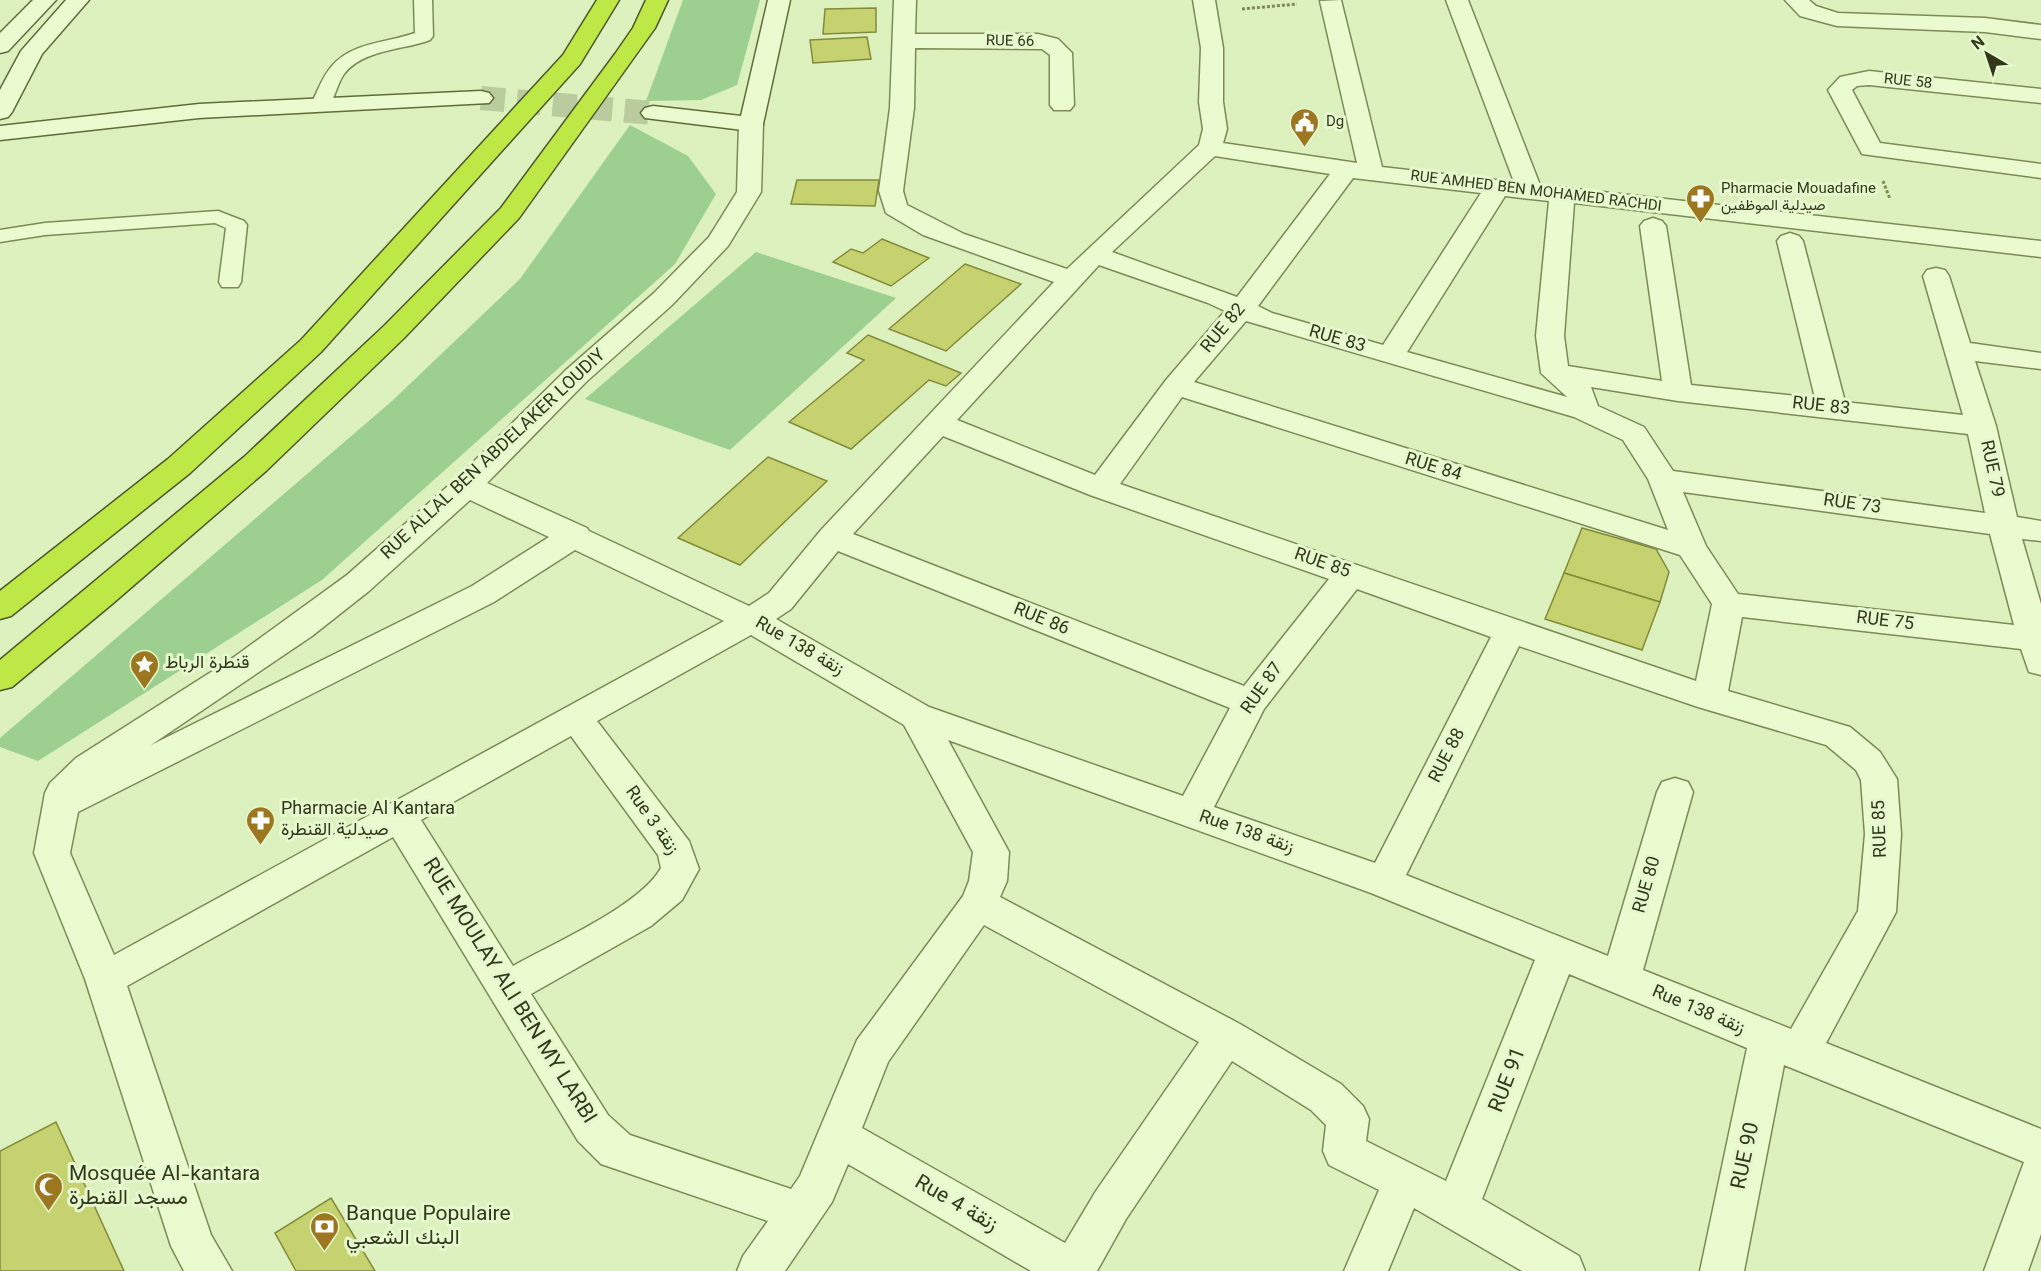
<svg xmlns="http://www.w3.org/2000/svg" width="2041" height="1271" font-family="Georgia,Vazirmatn,serif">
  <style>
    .green { fill: #9ccf90 }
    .building { fill: #c6d270; stroke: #838b39; stroke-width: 1.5 }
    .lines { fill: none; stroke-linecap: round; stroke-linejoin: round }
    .secondary-tunnel { stroke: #bacc9d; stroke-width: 24; stroke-dasharray: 24 12; stroke-linecap: butt }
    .lane-casing { stroke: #7d8a55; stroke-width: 3 }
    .street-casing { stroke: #7d8a55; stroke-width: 3 }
    .secondary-casing { stroke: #616c38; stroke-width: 3 }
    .highway-casing { stroke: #4f572a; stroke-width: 3 }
    .path { stroke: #7d8a55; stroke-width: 3; stroke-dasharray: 3 2; stroke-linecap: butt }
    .lane { fill: #eafbd0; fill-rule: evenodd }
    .street { fill: #eafbd0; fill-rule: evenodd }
    .secondary { fill: #eafbd0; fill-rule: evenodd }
    .highway { fill: #bde846; fill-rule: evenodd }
    .labels { text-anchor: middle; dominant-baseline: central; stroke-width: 6; stroke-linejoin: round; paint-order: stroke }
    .far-street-label { font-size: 15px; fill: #33381b; stroke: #e6f8cd }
    .far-poi-label { font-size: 15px; fill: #33381b; stroke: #e6f8cd; text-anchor: start }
    .street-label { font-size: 18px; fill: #33381b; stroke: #e6f8cd }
    .poi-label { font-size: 18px; fill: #33381b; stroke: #e6f8cd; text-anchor: start }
    .near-street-label { font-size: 21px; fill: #33381b; stroke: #e6f8cd }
    .near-poi-label { font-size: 21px; fill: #33381b; stroke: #e6f8cd; text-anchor: start }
  </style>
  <rect width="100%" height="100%" fill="#dcf1bd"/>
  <g class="green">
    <path d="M683,0H760L737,85L701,100L646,101Z"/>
    <path d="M630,125L688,156L716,194L675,264L322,580L38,761L0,747V738L392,401L520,279Z"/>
    <path d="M756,252L896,298L730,450L585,399Z"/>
  </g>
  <g class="building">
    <path d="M876,8V32L823,34L825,9Z"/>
    <path d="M867,37L871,59L813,63L810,40Z"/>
    <path d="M797,180H879L875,206L791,204Z"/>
    <path d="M882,239L929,258L891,286L833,262L851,249L863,253Z"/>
    <path d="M965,264L1021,284L946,351L889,329Z"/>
    <path d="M868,335L961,373L946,386L929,380L851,449L789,422L864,360L847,353Z"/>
    <path d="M768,457L827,481L740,565L678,538Z"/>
    <path d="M1582,528L1656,549L1669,572L1660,602L1564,573Z"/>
    <path d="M1564,573L1660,602L1642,650L1545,619Z"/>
    <path d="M56,1122L124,1271H0V1151Z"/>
    <path d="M331,1198L375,1271H296L275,1233Z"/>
  </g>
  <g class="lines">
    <path class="secondary-tunnel" d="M481,98L653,113"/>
    <defs>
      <g id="lane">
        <path d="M414,0H432L433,36L430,40C404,50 363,49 344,74C337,84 335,98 328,108H314L311,104C318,91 322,77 332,66C352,42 387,43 415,33Z"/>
        <path d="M218,211L244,221L247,225L241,282L238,287H222L219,282L226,228L215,223L45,235L0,242V230L45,223Z"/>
      </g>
      <g id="street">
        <path d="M894,0H916L915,34H1038L1058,39L1072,53L1074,105L1070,110H1054L1050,105V55L1042,49L915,48L914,108L903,191L907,205L964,234L1067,269L1199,145L1203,129L1199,102L1201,48L1193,0H1215L1223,48V102L1227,129L1223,143L1357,163L1320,1L1341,0L1382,167L1514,182L1446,0H1468L1540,185L2041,241V257L1574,203L1564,336L1568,366L1662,381L1640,226L1644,221L1653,218L1662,221L1666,226L1691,385L1815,398L1777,241L1781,236L1790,233L1799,236L1803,241L1845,402L1963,415L1923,276L1927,270L1936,268L1945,270L1949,276L1970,343L2041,353V369L1975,361L1996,426L2017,517L2041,521V541L2022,539L2041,604V675L2029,672L2021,649L1742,617L1728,691L1850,727L1880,752L1897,779L1901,834L1896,912L1826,1043L2041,1129V1234L2028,1271H1984L2024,1162L1784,1065L1744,1271H1700L1747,1048L1569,974L1482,1199L1579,1256L1585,1271H1522L1414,1208L1388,1271H1344L1379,1190L1329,1165L1323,1151L1326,1125L1311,1110L1232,1061L1126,1219L1097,1271H1031L848,1164L832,1202L785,1271H737L743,1256L768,1221L601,1164L578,1141L393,837L127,986L211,1235L232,1271H184L171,1246L85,979L34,853L45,793L50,783L76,758L230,660L347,575L456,479L566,370L654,293L709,237L737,192L739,124L743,119H759L763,124L761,192L728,246L672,305L586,382L487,483L587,528L589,531L749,606L769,593L821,530L1054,282L923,235L886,213L879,191L890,108ZM1215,156L1330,174L1237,297L1112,252ZM1353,178L1481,193L1383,345L1272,313L1258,306ZM1505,196L1549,201L1536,336L1541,373L1567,397L1407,352ZM1099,265L1208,303L1225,311L1166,380L1095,475L957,420ZM1246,321L1574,417L1623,440L1648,479L1668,530L1194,382ZM1591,387L1678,401L1968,434L1985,513L1673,471L1644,427L1598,406ZM1182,397L1680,555L1712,604L1696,681L1120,484ZM943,436L1090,495L1329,579L1244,686L853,534ZM1683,492L1990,534L2014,625L1738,594L1706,546ZM470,500L549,537L472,586L151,745L312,636L369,591ZM575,550L724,621L114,955L70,853L78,812L494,602ZM838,551L1230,708L1183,796L929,707L776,619L791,609ZM1357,589L1491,637L1375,863L1214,807L1264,709ZM751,635L904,725L973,852L969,881L963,896L857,1040L800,1176L791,1189L630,1135L608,1115L531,994L651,926L682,900L699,869L689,841L597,721ZM1519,646L1698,707L1826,745L1856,770L1861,780L1865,834L1858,911L1791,1029L1643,970L1693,792L1688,782L1675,778L1662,782L1657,792L1608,956L1406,875ZM571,736L658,855L661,868C640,906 552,944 513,966L421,820ZM948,740L1371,893L1535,960L1446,1181L1366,1141L1369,1119L1363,1106L1341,1084L1240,1024L1000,897L1007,881L1009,852ZM984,925L1199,1042L1096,1191L1065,1243L862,1128L888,1062Z"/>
        <path d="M1785,0H1809L1816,6L1838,13L1985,18L2041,25V39L1985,32L1837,26L1800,16Z"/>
        <path d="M1869,71L2041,89V103L1869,85L1857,86L1852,90L1880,143L2041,164V178L1862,154L1828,90L1840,77Z"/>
      </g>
      <g id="secondary">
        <path d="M33,0H56L8,51L0,53V33Z"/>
        <path d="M66,0H89L42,54L12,112L8,117L0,119V90L21,51Z"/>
        <path d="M768,0H790L763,124L759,129L751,131L645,118L641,113L645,108L653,106L741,116Z"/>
        <path d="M481,91L489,93L493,98L489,103L199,118L0,140V126L199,104Z"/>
      </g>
      <g id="highway">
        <path d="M597,0H619L580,64L321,352L190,473L11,616L0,619V591L168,459L301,340L563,55Z"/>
        <path d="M646,0H668L655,28L519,218L404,338L266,471L112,604L12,687L0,690V660L244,457L384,326L501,208L615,54L633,28Z"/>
      </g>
    </defs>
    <use href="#lane" class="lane-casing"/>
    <use href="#street" class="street-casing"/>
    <use href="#secondary" class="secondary-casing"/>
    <use href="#highway" class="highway-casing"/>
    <g class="path">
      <path d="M1242,9L1297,4"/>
      <path d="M1883,181L1890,199"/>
    </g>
    <use href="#lane" class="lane"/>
    <use href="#street" class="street"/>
    <use href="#secondary" class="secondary"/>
    <use href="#highway" class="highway"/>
  </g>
  <defs>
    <symbol id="civic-pin" viewBox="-11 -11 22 30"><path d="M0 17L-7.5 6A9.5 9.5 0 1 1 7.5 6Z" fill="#9d7720" stroke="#e6f8cd"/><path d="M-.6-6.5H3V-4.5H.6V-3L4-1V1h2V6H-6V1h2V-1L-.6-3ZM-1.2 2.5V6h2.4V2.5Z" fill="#fff"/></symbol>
    <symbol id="pharmacy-pin" viewBox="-11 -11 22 30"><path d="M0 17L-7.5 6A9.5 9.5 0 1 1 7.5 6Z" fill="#9d7720" stroke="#e6f8cd"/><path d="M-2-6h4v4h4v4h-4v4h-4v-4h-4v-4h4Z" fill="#fff"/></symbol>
    <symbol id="sight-pin" viewBox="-11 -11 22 30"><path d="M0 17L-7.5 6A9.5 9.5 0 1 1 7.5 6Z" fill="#9d7720" stroke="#e6f8cd"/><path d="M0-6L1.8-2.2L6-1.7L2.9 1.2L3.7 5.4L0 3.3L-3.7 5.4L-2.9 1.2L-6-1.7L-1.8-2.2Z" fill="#fff"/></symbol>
    <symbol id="mosque-pin" viewBox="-11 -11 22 30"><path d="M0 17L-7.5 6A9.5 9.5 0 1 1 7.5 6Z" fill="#9d7720" stroke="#e6f8cd"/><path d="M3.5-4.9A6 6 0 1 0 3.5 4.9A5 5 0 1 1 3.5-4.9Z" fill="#fff"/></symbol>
    <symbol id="bank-pin" viewBox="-11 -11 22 30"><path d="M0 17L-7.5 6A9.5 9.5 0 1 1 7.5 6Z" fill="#9d7720" stroke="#e6f8cd"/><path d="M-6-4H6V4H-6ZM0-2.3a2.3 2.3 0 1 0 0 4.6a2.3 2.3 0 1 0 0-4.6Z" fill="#fff"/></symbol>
  </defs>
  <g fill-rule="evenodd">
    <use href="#civic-pin" x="1288" y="106" width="33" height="45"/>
    <use href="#pharmacy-pin" x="1684" y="182" width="33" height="45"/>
    <use href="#sight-pin" x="128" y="648" width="33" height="45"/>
    <use href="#pharmacy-pin" x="244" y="804" width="33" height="45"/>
    <use href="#mosque-pin" x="32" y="1170" width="33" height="45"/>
    <use href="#bank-pin" x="308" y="1210" width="33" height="45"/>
  </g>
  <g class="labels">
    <g class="far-street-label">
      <text transform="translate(1010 42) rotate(1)">RUE 66</text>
      <text transform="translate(1908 82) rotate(6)">RUE 58</text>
      <text transform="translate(1536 192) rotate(7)">RUE AMHED BEN MOHAMED RACHDI</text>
    </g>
    <g class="far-poi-label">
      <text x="1326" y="122">Dg</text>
      <text x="1721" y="189">Pharmacie Mouadafine<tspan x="1721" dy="17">صيدلية الموظفين</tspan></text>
    </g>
    <g class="street-label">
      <text transform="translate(1224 329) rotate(-50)">RUE 82</text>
      <text transform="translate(1337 340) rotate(16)">RUE 83</text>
      <text transform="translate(1821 407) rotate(6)">RUE 83</text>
      <text transform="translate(494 455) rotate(-43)">RUE ALLAL BEN ABDELAKER LOUDIY</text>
      <text transform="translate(1433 468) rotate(17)">RUE 84</text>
      <text transform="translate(1991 469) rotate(78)">RUE 79</text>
      <text transform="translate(1852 505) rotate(8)">RUE 73</text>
      <text transform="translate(1322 564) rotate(19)">RUE 85</text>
      <text transform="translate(1041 620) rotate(22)">RUE 86</text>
      <text transform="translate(1885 622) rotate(7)">RUE 75</text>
      <text transform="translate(799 647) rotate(30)">Rue 138 زنقة</text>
      <text transform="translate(1263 689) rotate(-55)">RUE 87</text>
      <text transform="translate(1448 756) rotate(-63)">RUE 88</text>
      <text transform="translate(651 821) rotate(55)">Rue 3 زنقة</text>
      <text transform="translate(1881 829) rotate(-92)">RUE 85</text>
      <text transform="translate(1246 833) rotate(19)">Rue 138 زنقة</text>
      <text transform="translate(1648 885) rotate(-74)">RUE 80</text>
      <text transform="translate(1698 1011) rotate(23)">Rue 138 زنقة</text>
    </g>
    <g class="poi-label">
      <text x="165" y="664">قنطرة الرباط</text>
      <text x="281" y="810">Pharmacie Al Kantara<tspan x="281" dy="21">صيدلية القنطرة</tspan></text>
    </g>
    <g class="near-street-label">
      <text transform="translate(509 991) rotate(58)">RUE MOULAY ALI BEN MY LARBI</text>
      <text transform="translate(1508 1080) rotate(-69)">RUE 91</text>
      <text transform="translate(1746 1156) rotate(-78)">RUE 90</text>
      <text transform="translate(956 1204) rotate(30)">Rue 4 زنقة</text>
    </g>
    <g class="near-poi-label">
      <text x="69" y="1174">Mosquée Al-kantara<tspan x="69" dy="24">مسجد القنطرة</tspan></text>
      <text x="346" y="1214">Banque Populaire<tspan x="346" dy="24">البنك الشعبي</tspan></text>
    </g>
  </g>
  <g transform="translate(1987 54) rotate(321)" stroke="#e6f8cd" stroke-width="4.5" paint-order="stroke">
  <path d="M0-4.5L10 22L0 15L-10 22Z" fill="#33381b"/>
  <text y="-9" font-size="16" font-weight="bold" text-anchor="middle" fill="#33381b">N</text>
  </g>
</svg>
